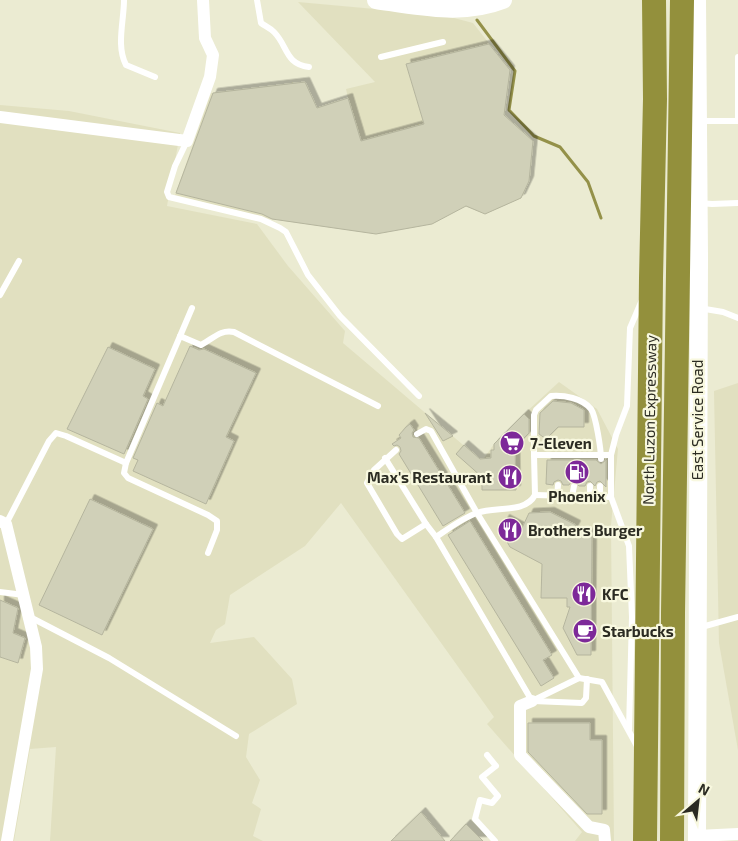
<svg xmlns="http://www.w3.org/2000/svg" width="738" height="841" font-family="'Exo 2',sans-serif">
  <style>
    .built { fill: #e1e0c0 }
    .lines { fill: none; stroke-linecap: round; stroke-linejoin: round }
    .stream { stroke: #949149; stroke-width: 3 }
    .building { fill: #d0d0b8; stroke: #b5b59e; filter: url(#shadow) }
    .lane { stroke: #fff; stroke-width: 6 }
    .street { stroke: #fff; stroke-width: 12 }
    .secondary { stroke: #fff; stroke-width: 18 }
    .highway { stroke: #93903c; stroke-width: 24 }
    .labels { text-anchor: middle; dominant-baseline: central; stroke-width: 4.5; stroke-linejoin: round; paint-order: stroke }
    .street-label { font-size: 15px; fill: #2b2b22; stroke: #f8f8df }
    .poi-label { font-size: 15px; font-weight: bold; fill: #2b2b22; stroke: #f8f8df; text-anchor: start }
  </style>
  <defs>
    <filter id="shadow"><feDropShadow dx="4.5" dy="-4.5" stdDeviation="0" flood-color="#0004"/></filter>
  </defs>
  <rect width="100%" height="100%" fill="#ebebd2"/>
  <g class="built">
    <path d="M298,2L408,12L454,18L473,23L510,70L504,115L533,141L529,181L521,198L485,214L465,206L432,224L376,234L270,219L175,195L211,93L305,82L317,108L348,98L346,89L375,82Z"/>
    <path d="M0,105L69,111L180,133L167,206L257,224L288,266L345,331L343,343L482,461L494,444L524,414L559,382L597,409L618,449L611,525L614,841H575L582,832L487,724L494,717L341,503L305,546L230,595L225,624L216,630L210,643L254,637L292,679L297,704L249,734L246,757L260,780L252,803L261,809L253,836L263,841H50L56,747L30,749L14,841H0Z"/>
    <path d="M738,383V750L719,643L714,391Z"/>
  </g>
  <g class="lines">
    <path class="stream" d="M477,20L515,71L509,110L534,136L560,147L588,182L601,218"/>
  </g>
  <g class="building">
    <path d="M489,44L510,70L504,115L533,141L529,181L521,198L485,214L466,206L432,224L376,234L272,219L262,214L176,193L213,93L305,82L317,108L348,98L361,141L424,124L406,64Z"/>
    <path d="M190,346L199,350L204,349L256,373L226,437L234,441L206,504L133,471L138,460L133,458L157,403L163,406Z"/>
    <path d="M108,347L155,369L143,396L148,399L124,454L67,429Z"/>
    <path d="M553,401L571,403L584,410V427H558L546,439L539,434L540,413Z"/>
    <path d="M425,413L453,436L443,441Z"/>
    <path d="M524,414L529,419V433L515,447L516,490H482V477L456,454L464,445L480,459L491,458V450H494V444Z"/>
    <path d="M410,424L414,430L412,433L413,437L419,438L465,513L443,526L399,454L401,451L400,447L397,445L394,446L392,444L401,438L399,435L406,427Z"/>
    <path d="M547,460H596L601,464L606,460V487L600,481L597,482L595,486L590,481L587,482L585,486H579L574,481L571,482L569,485H563L561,481L558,480L554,482L553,485L546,484Z"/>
    <path d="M90,499L153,529L102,635L39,605Z"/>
    <path d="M550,512L576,525L572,533H592L591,655H577L563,628L570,607H567V598H541L542,564L510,547L500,529L505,519L522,528L529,513Z"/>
    <path d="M470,521L552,655L543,660L554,678L541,686L448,535Z"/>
    <path d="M0,600L18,608L13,633L25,638L18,663L0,657Z"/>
    <path d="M528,723H590V740H602V814H587L528,752Z"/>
    <path d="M421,812L445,841H391Z"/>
    <path d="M466,824L483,841H450Z"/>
  </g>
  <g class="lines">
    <g class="lane">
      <path d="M124,0C124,21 116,46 126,65L155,77"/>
      <path d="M257,0L261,23C265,26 270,28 274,32C288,46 285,64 309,67"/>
      <path d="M381,57L443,42"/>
      <path d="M700,121H738V57"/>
      <path d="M187,141L175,166L167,192L169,197L261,219L280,228L286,232L308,275L340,316L419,396"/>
      <path d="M699,203L712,204L738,203"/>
      <path d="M0,295L19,261"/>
      <path d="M192,308L126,463L124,473L128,478L208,515L217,521V530L208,553"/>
      <path d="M699,308L723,312L738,318"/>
      <path d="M180,336L201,345C213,339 220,329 234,332L378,406"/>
      <path d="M417,434L426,429L431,431L477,513L579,678"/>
      <path d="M396,450L374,470L367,483L397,534L402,539L426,524L436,537L532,701"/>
      <path d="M534,455V415L536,410L551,396C564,395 582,398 591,409C596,416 601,450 601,459"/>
      <path d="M385,458L426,524"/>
      <path d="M590,486V497"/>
      <path d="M535,495L611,497"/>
      <path d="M557,496L558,485"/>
      <path d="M572,497L574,486"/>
      <path d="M600,497V486"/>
      <path d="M6,524L49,441L56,433L66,436L126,463"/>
      <path d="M436,537C448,529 464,517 477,513C495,506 525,514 535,495L534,455H611"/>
      <path d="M0,592L24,595"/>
      <path d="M30,617L109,658L236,736"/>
      <path d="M698,628L738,617"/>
      <path d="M532,701L579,678L602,682L638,748"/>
      <path d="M533,701L582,703L586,698L587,679"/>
      <path d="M629,729L632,617L629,546L611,497V455L616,435L627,406L630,328L642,300"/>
      <path d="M487,755L496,766L482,777L498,796L492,803L480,800L475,819L495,841"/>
    </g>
    <g class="street">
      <path d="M0,117L187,141L210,77L213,55L205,38L203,0"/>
      <path d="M0,521L6,524L36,647L37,669L7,841"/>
      <path d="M532,701L520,706V755L589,827L604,830L605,841"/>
      <path d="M697,836L738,834"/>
    </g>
    <g class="secondary">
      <path d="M376,0C417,6 463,16 503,0"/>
      <path d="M697,841L699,257L697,0"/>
    </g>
    <g class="highway">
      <path d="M645,841L651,278L655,99L654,0"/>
      <path d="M672,841L673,613L682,0"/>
    </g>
  </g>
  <defs>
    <symbol id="supermarket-disc" viewBox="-11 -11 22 22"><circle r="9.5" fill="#7d2999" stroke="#f8f8df"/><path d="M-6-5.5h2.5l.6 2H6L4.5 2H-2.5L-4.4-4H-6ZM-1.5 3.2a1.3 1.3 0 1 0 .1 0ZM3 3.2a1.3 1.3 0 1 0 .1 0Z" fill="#fff"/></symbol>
    <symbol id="fuel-disc" viewBox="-11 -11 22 22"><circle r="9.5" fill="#7d2999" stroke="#f8f8df"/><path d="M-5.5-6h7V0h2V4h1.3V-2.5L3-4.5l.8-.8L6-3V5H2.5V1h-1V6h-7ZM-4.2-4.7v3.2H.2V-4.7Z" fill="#fff"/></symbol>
    <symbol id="restaurant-disc" viewBox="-11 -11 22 22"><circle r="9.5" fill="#7d2999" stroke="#f8f8df"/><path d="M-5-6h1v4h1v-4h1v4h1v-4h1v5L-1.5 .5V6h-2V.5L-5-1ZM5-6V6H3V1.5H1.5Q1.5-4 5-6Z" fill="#fff"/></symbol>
    <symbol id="cafe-disc" viewBox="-11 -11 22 22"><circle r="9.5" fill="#7d2999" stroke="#f8f8df"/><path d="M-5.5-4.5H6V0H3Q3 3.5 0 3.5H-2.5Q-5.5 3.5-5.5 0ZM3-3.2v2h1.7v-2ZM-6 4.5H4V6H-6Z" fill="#fff"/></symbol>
  </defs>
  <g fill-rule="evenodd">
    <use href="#supermarket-disc" x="498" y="429" width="28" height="28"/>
    <use href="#fuel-disc" x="563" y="458" width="28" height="28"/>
    <use href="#restaurant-disc" x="496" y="463" width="28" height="28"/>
    <use href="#restaurant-disc" x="496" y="516" width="28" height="28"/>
    <use href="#restaurant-disc" x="570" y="580" width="28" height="28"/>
    <use href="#cafe-disc" x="571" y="617" width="28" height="28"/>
  </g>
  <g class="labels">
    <g class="street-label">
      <text transform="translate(649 420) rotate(-89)">North Luzon Expressway</text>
      <text transform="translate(697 420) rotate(-90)">East Service Road</text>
    </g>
    <g class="poi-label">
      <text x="530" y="443">7-Eleven</text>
      <text x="492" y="477" text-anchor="end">Max's Restaurant</text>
      <text x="577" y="496" text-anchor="middle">Phoenix</text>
      <text x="528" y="530">Brothers Burger</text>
      <text x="602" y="594">KFC</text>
      <text x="602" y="631">Starbucks</text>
    </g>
  </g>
  <g transform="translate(698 801) rotate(28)" stroke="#f8f8df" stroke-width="4" paint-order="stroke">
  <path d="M0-4L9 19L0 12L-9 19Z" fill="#2b2b22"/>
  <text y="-8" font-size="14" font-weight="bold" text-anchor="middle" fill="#2b2b22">N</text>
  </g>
</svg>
